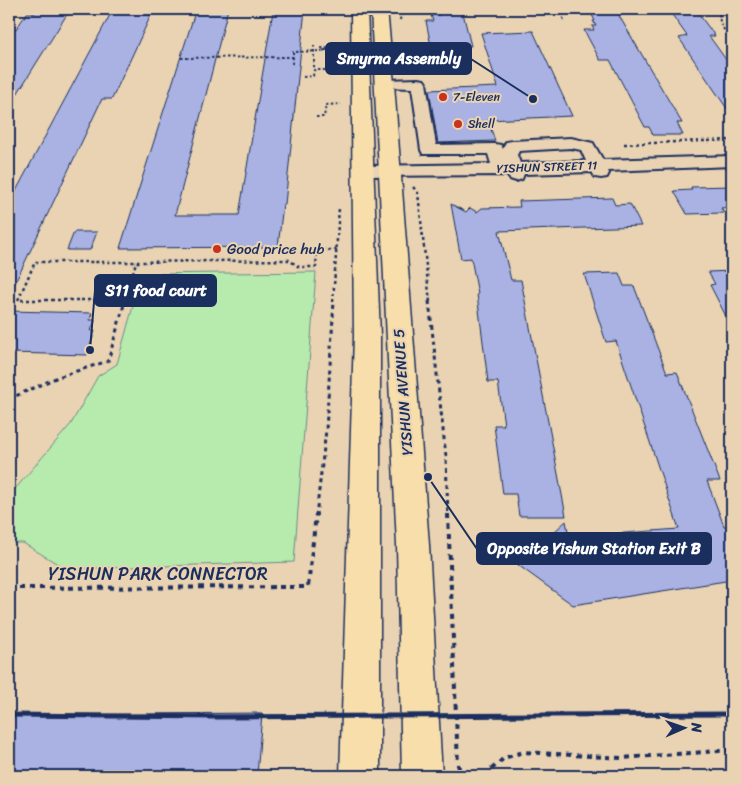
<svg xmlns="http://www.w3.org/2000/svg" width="741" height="785" font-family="Sriracha,sans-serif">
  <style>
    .green { fill: #b6ebad; stroke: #688d86 }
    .building { fill: #a9b2e2; stroke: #1b2f5e }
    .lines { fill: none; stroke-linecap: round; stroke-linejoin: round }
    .minor-casing { stroke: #1b2f5e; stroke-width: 4 }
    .major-casing { stroke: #1b2f5e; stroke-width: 3 }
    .path-far3 { stroke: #1b2f5e; stroke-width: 2; stroke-dasharray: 2.5 2.5; stroke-linecap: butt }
    .path-far2 { stroke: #1b2f5e; stroke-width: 2.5; stroke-dasharray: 3 3; stroke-linecap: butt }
    .path-far1 { stroke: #1b2f5e; stroke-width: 3; stroke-dasharray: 4 4; stroke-linecap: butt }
    .path { stroke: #1b2f5e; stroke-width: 4; stroke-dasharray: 5 5; stroke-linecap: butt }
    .minor { fill: #e9d3b2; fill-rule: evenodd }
    .major { fill: #f8deab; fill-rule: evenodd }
    .rail { stroke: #1b2f5e; stroke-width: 5 }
    .path-bridge { stroke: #1b2f5e; stroke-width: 2; stroke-dasharray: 2.5 2.5; stroke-linecap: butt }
    .poi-dot { fill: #c8321e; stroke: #e9d3b2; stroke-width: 2 }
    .labels { text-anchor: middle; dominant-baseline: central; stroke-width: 4; stroke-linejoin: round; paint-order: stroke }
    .far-poi-label { font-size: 12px; fill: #1b2f5e; stroke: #e9d3b2; text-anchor: start }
    .far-street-label { font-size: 12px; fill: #1b2f5e; stroke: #e9d3b2 }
    .poi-label { font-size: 15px; fill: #1b2f5e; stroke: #e9d3b2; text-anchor: start }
    .street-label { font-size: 15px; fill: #1b2f5e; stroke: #e9d3b2 }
    .near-street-label { font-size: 18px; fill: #1b2f5e; stroke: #e9d3b2 }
    .leader { fill: none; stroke: #1b2f5e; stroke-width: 2 }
    .callout-dot { fill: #1b2f5e; stroke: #e9d3b2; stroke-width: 2 }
    .callout { fill: #1b2f5e; stroke: #1b2f5e; stroke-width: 2 }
    .callout-label { font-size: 16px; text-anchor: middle; font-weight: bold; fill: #fff }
  </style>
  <rect width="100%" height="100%" fill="#e9d3b2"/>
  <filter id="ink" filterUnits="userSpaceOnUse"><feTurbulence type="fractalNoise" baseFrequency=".02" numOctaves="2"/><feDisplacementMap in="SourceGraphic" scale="10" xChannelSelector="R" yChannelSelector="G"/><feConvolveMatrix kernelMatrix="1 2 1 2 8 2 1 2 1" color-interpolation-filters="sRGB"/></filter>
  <g filter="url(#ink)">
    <path class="green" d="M316,272L294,562L66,569L23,543H9V496L71,424L98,376L117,364L142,274Z"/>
    <g class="building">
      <path d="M38,9H64L63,11H69L9,107V39L27,13H35Z"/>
      <path d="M119,9H145L142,15H151L112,99H102L9,296V204L112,11H118Z"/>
      <path d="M196,9H228L175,215H239L273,11H279V9H305L285,204H283L278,247L120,248Z"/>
      <path d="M439,9H462L471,46L446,47L441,45L432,51L426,21H433L431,15H440Z"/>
      <path d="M589,9H615L682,123H677L683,135H653L649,127H645L610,60H600L584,30H594L592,26H596L593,21H595Z"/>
      <path d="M668,9H695L715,36H709L732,68V116L679,38L687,36Z"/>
      <path d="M533,31L572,116L488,120L495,141L438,143L429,90L498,87L481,33Z"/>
      <path d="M732,186V207L721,208L724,213L687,214L674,191L692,190L691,187Z"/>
      <path d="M612,198L615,205L630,204L641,226L499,231L511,280H521L566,516H519L516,494H503L494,425H504L498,382H488L477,294H478L471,258L461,259L451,204L466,212L470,208L477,212L482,208L520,207L519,201Z"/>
      <path d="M74,232H97L90,250H67Z"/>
      <path d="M732,271V328L710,285L715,284L708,272Z"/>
      <path d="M619,273L624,286H634L667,373L677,372L720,481H707L724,526H732V580L573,605L518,565L566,521L569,537L679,529L616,341L606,342L584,274Z"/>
      <path d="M9,311L92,313L90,320H95L91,331H95L87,355L9,353Z"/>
      <path d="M262,713L257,776H9V715Z"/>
    </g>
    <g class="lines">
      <defs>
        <path id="minor" d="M419,79L424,80L426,83L436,145L495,144L501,145L503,149L506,142L512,141L571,138L593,143L603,160L732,156V166L608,171L609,173L607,177L601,178L595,177L592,172L524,174L522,179L516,181L510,179L507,175L363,176L357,175L355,171L357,167L363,166L491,164L488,154H423L421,150L412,88L380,87L378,84L380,81L385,80ZM571,148L581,150L586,161L520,163L517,155L519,151Z"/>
        <g id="major">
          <path d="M351,9H367L380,336V776H340L354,336Z"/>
          <path d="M371,9H387L394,84L429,545L442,776H402L397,545Z"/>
        </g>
      </defs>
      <use href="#minor" class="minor-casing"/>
      <use href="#major" class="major-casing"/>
      <g class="path-far3">
        <path d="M558,9L564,20"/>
        <path d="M719,9L720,23L732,43"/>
        <path d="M400,20L402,9"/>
        <path d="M314,45V70"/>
        <path d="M403,47L427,46V49H412"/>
        <path d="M325,50L322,51V48H342"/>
        <path d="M181,58L293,57V52L322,51"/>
        <path d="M292,64L293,57"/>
        <path d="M303,77L313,76L314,70H340"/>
        <path d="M316,117H324L326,105L341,104"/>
      </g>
      <g class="path-far2">
        <path d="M624,144L732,140"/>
        <path d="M413,187L418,193L430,302"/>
        <path d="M126,300H18L35,262H136"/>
        <path d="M125,302L136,262L289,260L299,267H316L317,250H337"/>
        <path d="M333,302L339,208"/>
      </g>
      <g class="path-far1">
        <path d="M429,301L446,457L448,516"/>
        <path d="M9,399L58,377L108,361L125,301"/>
        <path d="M316,516L326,430L334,301"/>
      </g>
      <g class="path">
        <path d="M448,514L458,765L462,776"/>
        <path d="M9,588L308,587L316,514"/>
        <path d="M484,776L504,758L523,752L622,758L732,750"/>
      </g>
      <use href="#minor" class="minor"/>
      <use href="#major" class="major"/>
      <path class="rail" d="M9,715L219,717L732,714"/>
      <path class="path-bridge" d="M325,50L412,49"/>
    </g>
  </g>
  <g class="poi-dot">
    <circle cx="443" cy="97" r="5"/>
    <circle cx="458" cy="124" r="5"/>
    <circle cx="217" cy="249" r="5"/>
  </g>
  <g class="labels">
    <g class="far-poi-label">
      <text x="453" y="97">7-Eleven</text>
      <text x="468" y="124">Shell</text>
    </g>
    <g class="far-street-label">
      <text transform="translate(547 167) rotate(-2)">YISHUN STREET 11</text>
    </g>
    <g class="poi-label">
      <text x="227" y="249">Good price hub</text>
    </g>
    <g class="street-label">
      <text transform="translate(403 392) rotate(-94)">YISHUN AVENUE 5</text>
    </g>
    <g class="near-street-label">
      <text x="158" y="574">YISHUN PARK CONNECTOR</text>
    </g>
  </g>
  <path class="leader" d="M533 99L471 59M90 350L95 290M428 477L477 549"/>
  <g class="callout-dot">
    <circle cx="533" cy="99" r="5"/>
    <circle cx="90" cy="350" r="5"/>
    <circle cx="428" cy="477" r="5"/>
  </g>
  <g class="callout">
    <rect x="326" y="43" width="145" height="31" rx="5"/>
    <rect x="95" y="275" width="121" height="31" rx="5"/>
    <rect x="477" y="533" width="234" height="31" rx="5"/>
  </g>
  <g class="callout-label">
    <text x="399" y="64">Smyrna Assembly</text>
    <text x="156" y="296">S11 food court</text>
    <text x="594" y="554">Opposite Yishun Station Exit B</text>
  </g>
  <rect width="741" height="785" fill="none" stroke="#e9d3b2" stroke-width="30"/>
  <rect x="15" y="15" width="711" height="755" fill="none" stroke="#1b2f5e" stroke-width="2" filter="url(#ink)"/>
  <g transform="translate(684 728) rotate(88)" stroke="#e9d3b2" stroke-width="4" paint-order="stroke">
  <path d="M0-4L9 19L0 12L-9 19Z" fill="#1b2f5e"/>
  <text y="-8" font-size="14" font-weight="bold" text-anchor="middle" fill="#1b2f5e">N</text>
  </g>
</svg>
